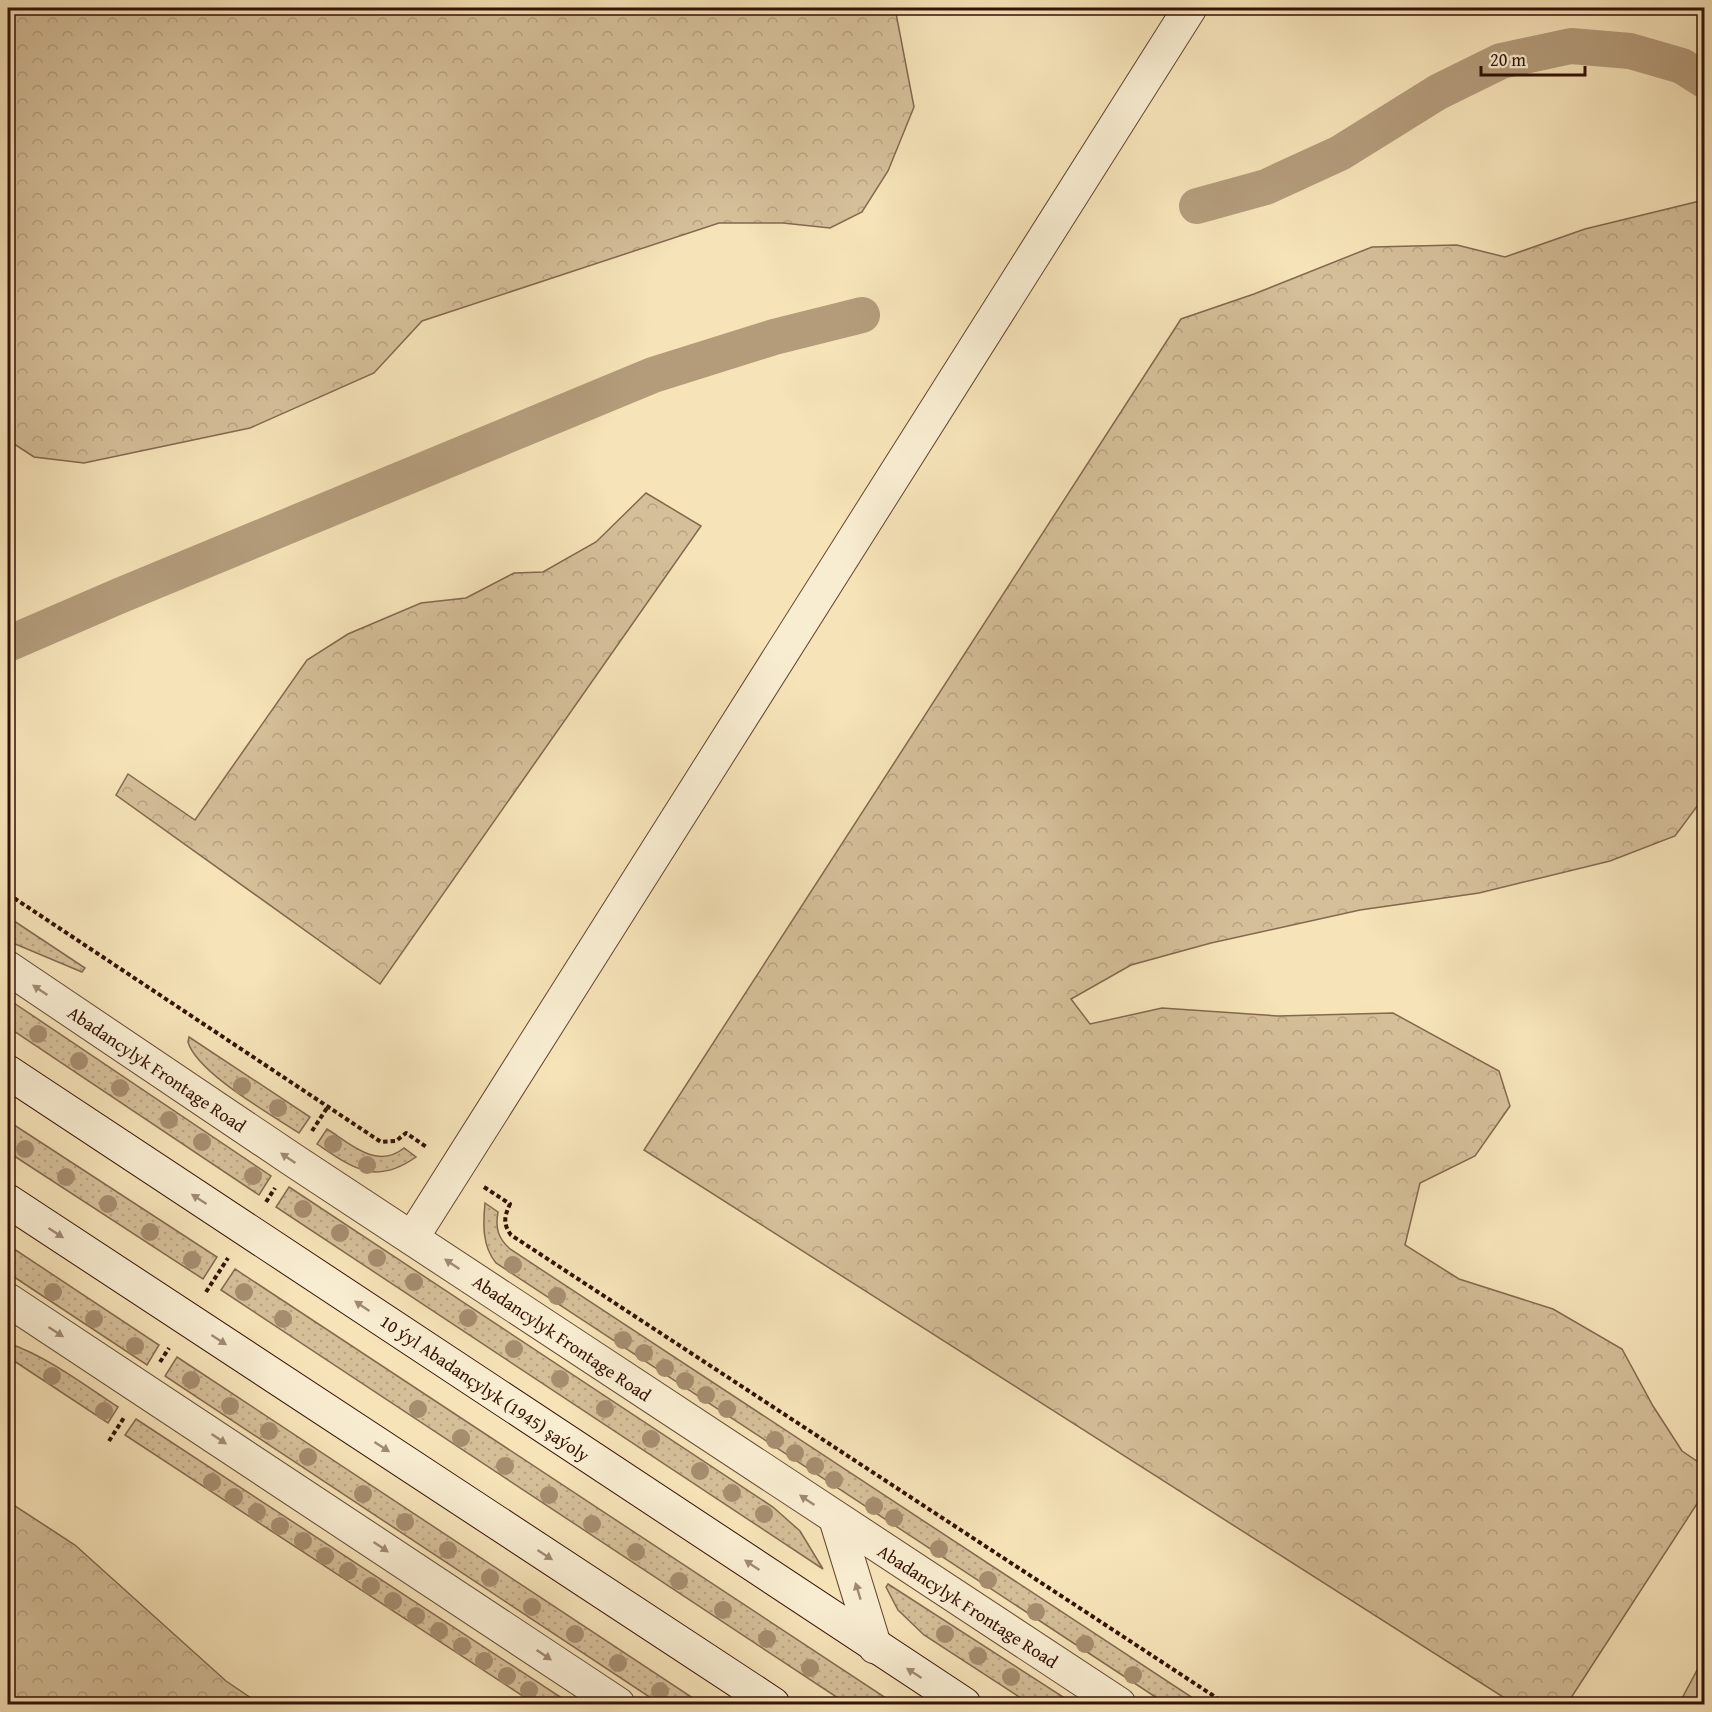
<svg xmlns="http://www.w3.org/2000/svg" width="1712" height="1712" font-family="'Gentium Book Plus',serif">
  <style>
    .grass { fill: url(#grass-dots); stroke: #84684e; stroke-width: 1.5 }
    .forest { fill: url(#forest-crowns); stroke: #84684e; stroke-width: 1.5 }
    .lines { fill: none; stroke-linecap: round; stroke-linejoin: round }
    .canal { stroke: #b49c7b; stroke-width: 36 }
    .minor-casing { stroke: #644631; stroke-width: 35 }
    .secondary-casing { stroke: #341204; stroke-width: 35 }
    .path { stroke: #341204; stroke-width: 4; stroke-dasharray: 4.5 3; stroke-linecap: butt }
    .minor { stroke: #f9edd1; stroke-width: 33 }
    .secondary { stroke: #f9edd1; stroke-width: 33 }
    .tree { fill: #a68d6e }
    .oneway { fill: #a08a75 }
    .labels { text-anchor: middle; dominant-baseline: central; stroke-width: 6; stroke-linejoin: round; paint-order: stroke }
    .street-label { font-size: 18px; fill: #341204; stroke: #f9edd1 }
  </style>
  <defs>
    <pattern id="grass-dots" width="8" height="8" patternUnits="userSpaceOnUse" patternTransform="scale(1.5)"><rect width="8" height="8" fill="#d5bf99"/><path d="M2 2h.1M6 6h.1" fill="none" stroke="#b7a382" stroke-width="1.8" stroke-linecap="round"/></pattern>
    <pattern id="forest-crowns" width="20" height="18" patternUnits="userSpaceOnUse" patternTransform="scale(1.5)"><rect width="20" height="18" fill="#d5bf99"/><path d="M2 6a3 3 0 1 1 6 0M12 15a3 3 0 1 1 6 0" fill="none" stroke="#b7a382"/></pattern>
  </defs>
  <rect width="100%" height="100%" fill="#f6e3b8"/>
  <filter id="stains"><feTurbulence type="fractalNoise" baseFrequency=".00333" numOctaves="4"/><feColorMatrix values="0 0 0 0 .2 0 0 0 0 .09 0 0 0 0 .02 0 0 0 .5 -.17"/></filter>
  <radialGradient id="worn" r=".72"><stop offset=".6" stop-color="#630" stop-opacity="0"/><stop offset="1" stop-color="#630" stop-opacity=".3"/></radialGradient>
  <g class="grass">
    <path d="M8,917L85,968L82,972L8,941Z"/>
    <path d="M8,999L271,1176L259,1195L8,1027Z"/>
    <path d="M189,1037L310,1117L299,1133C272,1115 197,1073 188,1042Z"/>
    <path d="M8,1121L217,1257L203,1279L8,1152Z"/>
    <path d="M327,1129C351,1144 377,1170 404,1148L416,1157C375,1186 353,1168 317,1144Z"/>
    <path d="M289,1187L773,1507L800,1531L823,1569L276,1207Z"/>
    <path d="M485,1203L498,1212C495,1228 498,1238 510,1249L1202,1704H1166L496,1263C482,1246 483,1224 485,1203Z"/>
    <path d="M8,1245L159,1345L147,1365L8,1273Z"/>
    <path d="M235,1269L895,1704H847L221,1290Z"/>
    <path d="M8,1343C48,1357 83,1384 118,1407L108,1423L8,1357Z"/>
    <path d="M177,1357L702,1704H660L165,1376Z"/>
    <path d="M136,1419L571,1704H535L125,1435Z"/>
    <path d="M888,1584L1074,1704H1030L924,1635L898,1610L886,1587Z"/>
  </g>
  <g class="forest">
    <path d="M8,8H895L914,107L888,171L862,212L830,228L783,223H719L422,321L374,373L250,428L84,463L34,457L8,440Z"/>
    <path d="M1704,200V797L1675,836L1610,861L1479,893L1360,910L1211,943L1131,965L1071,999L1090,1024L1162,1008L1278,1016L1393,1013L1499,1071L1510,1106L1475,1156L1420,1183L1405,1245L1459,1279L1553,1309L1622,1349L1653,1406L1682,1451L1704,1466V1493L1567,1704H1514L644,1150L1181,319L1254,294L1372,247L1457,245L1505,257L1585,229Z"/>
    <path d="M646,493L701,526L380,984L116,795L128,774L195,820L307,660L348,634L421,603L466,598L514,573L543,572L596,542Z"/>
    <path d="M8,1504H12L75,1545L226,1681L260,1704H8Z"/>
    <path d="M1704,1657V1704H1679Z"/>
  </g>
  <g class="lines">
    <g class="canal">
      <path d="M1197,206L1266,187L1340,153L1438,92L1501,61L1571,46L1630,51L1682,66L1704,80"/>
      <path d="M8,644L119,596L653,375L774,337L862,315"/>
    </g>
    <defs>
      <g id="minor">
        <path d="M8,968L293,1160L1119,1704"/>
        <path d="M412,1238L1190,8"/>
        <path d="M8,1300L618,1704"/>
        <path d="M836,1520L875,1647"/>
      </g>
      <g id="secondary">
        <path d="M8,1072L964,1704"/>
        <path d="M8,1201L773,1704"/>
      </g>
    </defs>
    <use href="#minor" class="minor-casing"/>
    <use href="#secondary" class="secondary-casing"/>
    <g class="path">
      <path d="M8,894L381,1142L396,1141L406,1133L428,1148"/>
      <path d="M312,1131L327,1108"/>
      <path d="M484,1187L510,1204C504,1217 503,1224 511,1235L1226,1704"/>
      <path d="M266,1202L275,1188"/>
      <path d="M206,1292L228,1258"/>
      <path d="M160,1362L169,1348"/>
      <path d="M109,1441L125,1416"/>
    </g>
    <use href="#minor" class="minor"/>
    <use href="#secondary" class="secondary"/>
  </g>
  <g class="tree">
    <circle cx="38" cy="1034" r="9"/>
    <circle cx="79" cy="1061" r="9"/>
    <circle cx="242" cy="1086" r="9"/>
    <circle cx="120" cy="1088" r="9"/>
    <circle cx="278" cy="1108" r="9"/>
    <circle cx="169" cy="1120" r="9"/>
    <circle cx="202" cy="1142" r="9"/>
    <circle cx="333" cy="1144" r="9"/>
    <circle cx="25" cy="1149" r="9"/>
    <circle cx="367" cy="1165" r="9"/>
    <circle cx="253" cy="1176" r="9"/>
    <circle cx="66" cy="1177" r="9"/>
    <circle cx="108" cy="1204" r="9"/>
    <circle cx="303" cy="1209" r="9"/>
    <circle cx="150" cy="1232" r="9"/>
    <circle cx="340" cy="1233" r="9"/>
    <circle cx="377" cy="1258" r="9"/>
    <circle cx="192" cy="1260" r="9"/>
    <circle cx="513" cy="1265" r="9"/>
    <circle cx="414" cy="1282" r="9"/>
    <circle cx="53" cy="1292" r="9"/>
    <circle cx="244" cy="1292" r="9"/>
    <circle cx="557" cy="1296" r="9"/>
    <circle cx="468" cy="1318" r="9"/>
    <circle cx="94" cy="1319" r="9"/>
    <circle cx="283" cy="1319" r="9"/>
    <circle cx="623" cy="1340" r="9"/>
    <circle cx="135" cy="1346" r="9"/>
    <circle cx="514" cy="1349" r="9"/>
    <circle cx="644" cy="1353" r="9"/>
    <circle cx="665" cy="1368" r="9"/>
    <circle cx="52" cy="1376" r="9"/>
    <circle cx="560" cy="1379" r="9"/>
    <circle cx="191" cy="1380" r="9"/>
    <circle cx="685" cy="1381" r="9"/>
    <circle cx="706" cy="1395" r="9"/>
    <circle cx="230" cy="1406" r="9"/>
    <circle cx="418" cy="1409" r="9"/>
    <circle cx="605" cy="1409" r="9"/>
    <circle cx="727" cy="1409" r="9"/>
    <circle cx="104" cy="1411" r="9"/>
    <circle cx="269" cy="1431" r="9"/>
    <circle cx="461" cy="1438" r="9"/>
    <circle cx="651" cy="1439" r="9"/>
    <circle cx="775" cy="1440" r="9"/>
    <circle cx="795" cy="1453" r="9"/>
    <circle cx="308" cy="1457" r="9"/>
    <circle cx="505" cy="1466" r="9"/>
    <circle cx="815" cy="1466" r="9"/>
    <circle cx="700" cy="1471" r="9"/>
    <circle cx="834" cy="1480" r="9"/>
    <circle cx="212" cy="1482" r="9"/>
    <circle cx="732" cy="1493" r="9"/>
    <circle cx="363" cy="1494" r="9"/>
    <circle cx="549" cy="1495" r="9"/>
    <circle cx="234" cy="1497" r="9"/>
    <circle cx="874" cy="1506" r="9"/>
    <circle cx="257" cy="1512" r="9"/>
    <circle cx="764" cy="1514" r="9"/>
    <circle cx="894" cy="1518" r="9"/>
    <circle cx="405" cy="1522" r="9"/>
    <circle cx="592" cy="1524" r="9"/>
    <circle cx="280" cy="1526" r="9"/>
    <circle cx="303" cy="1541" r="9"/>
    <circle cx="939" cy="1549" r="9"/>
    <circle cx="448" cy="1550" r="9"/>
    <circle cx="636" cy="1552" r="9"/>
    <circle cx="325" cy="1556" r="9"/>
    <circle cx="348" cy="1571" r="9"/>
    <circle cx="490" cy="1578" r="9"/>
    <circle cx="988" cy="1580" r="9"/>
    <circle cx="679" cy="1581" r="9"/>
    <circle cx="371" cy="1586" r="9"/>
    <circle cx="393" cy="1601" r="9"/>
    <circle cx="532" cy="1607" r="9"/>
    <circle cx="723" cy="1610" r="9"/>
    <circle cx="1036" cy="1612" r="9"/>
    <circle cx="416" cy="1616" r="9"/>
    <circle cx="439" cy="1631" r="9"/>
    <circle cx="575" cy="1634" r="9"/>
    <circle cx="945" cy="1634" r="9"/>
    <circle cx="767" cy="1639" r="9"/>
    <circle cx="1085" cy="1644" r="9"/>
    <circle cx="462" cy="1646" r="9"/>
    <circle cx="978" cy="1656" r="9"/>
    <circle cx="484" cy="1661" r="9"/>
    <circle cx="618" cy="1663" r="9"/>
    <circle cx="810" cy="1668" r="9"/>
    <circle cx="1133" cy="1675" r="9"/>
    <circle cx="507" cy="1676" r="9"/>
    <circle cx="1011" cy="1677" r="9"/>
    <circle cx="529" cy="1690" r="9"/>
    <circle cx="660" cy="1691" r="9"/>
  </g>
  <defs><path id="oneway-solid" d="M-6-.8H1V-3.2L6.5 0L1 3.2V.8H-6Z" transform="scale(1.5)"/></defs>
  <g class="oneway">
    <use href="#oneway-solid" transform="translate(40 990) rotate(-146)"/>
    <use href="#oneway-solid" transform="translate(288 1158) rotate(-146)"/>
    <use href="#oneway-solid" transform="translate(199 1199) rotate(-147)"/>
    <use href="#oneway-solid" transform="translate(56 1233) rotate(33)"/>
    <use href="#oneway-solid" transform="translate(452 1264) rotate(-146)"/>
    <use href="#oneway-solid" transform="translate(362 1306) rotate(-146)"/>
    <use href="#oneway-solid" transform="translate(56 1332) rotate(33)"/>
    <use href="#oneway-solid" transform="translate(219 1340) rotate(33)"/>
    <use href="#oneway-solid" transform="translate(219 1439) rotate(34)"/>
    <use href="#oneway-solid" transform="translate(382 1447) rotate(33)"/>
    <use href="#oneway-solid" transform="translate(807 1500) rotate(-146)"/>
    <use href="#oneway-solid" transform="translate(381 1547) rotate(34)"/>
    <use href="#oneway-solid" transform="translate(545 1555) rotate(33)"/>
    <use href="#oneway-solid" transform="translate(752 1565) rotate(-146)"/>
    <use href="#oneway-solid" transform="translate(858 1591) rotate(-107)"/>
    <use href="#oneway-solid" transform="translate(544 1655) rotate(34)"/>
    <use href="#oneway-solid" transform="translate(914 1673) rotate(-147)"/>
  </g>
  <g class="labels">
    <g class="street-label">
      <text transform="translate(157 1069) rotate(34)">Abadancylyk Frontage Road</text>
      <text transform="translate(562 1338) rotate(34)">Abadancylyk Frontage Road</text>
      <text transform="translate(485 1388) rotate(34)">10 ýyl Abadançylyk (1945) şaýoly</text>
      <text transform="translate(968 1606) rotate(33)">Abadancylyk Frontage Road</text>
    </g>
  </g>
  <rect width="1712" height="1712" fill="none" stroke="#f6e3b8" stroke-width="30"/>
  <rect x="9" y="9" width="1694" height="1694" fill="none" stroke="#341204" stroke-width="3"/>
  <rect x="15" y="15" width="1682" height="1682" fill="none" stroke="#341204" stroke-width="1.5"/>
  <path d="M1481 66v9h104v-9" fill="none" stroke="#341204" stroke-width="3"/>
  <text x="1490" y="66" font-size="18" fill="#341204" stroke="#f9edd1" stroke-width="4.5" paint-order="stroke">20 m</text>
  <rect width="100%" height="100%" filter="url(#stains)"/>
  <rect width="100%" height="100%" fill="url(#worn)"/>
</svg>
